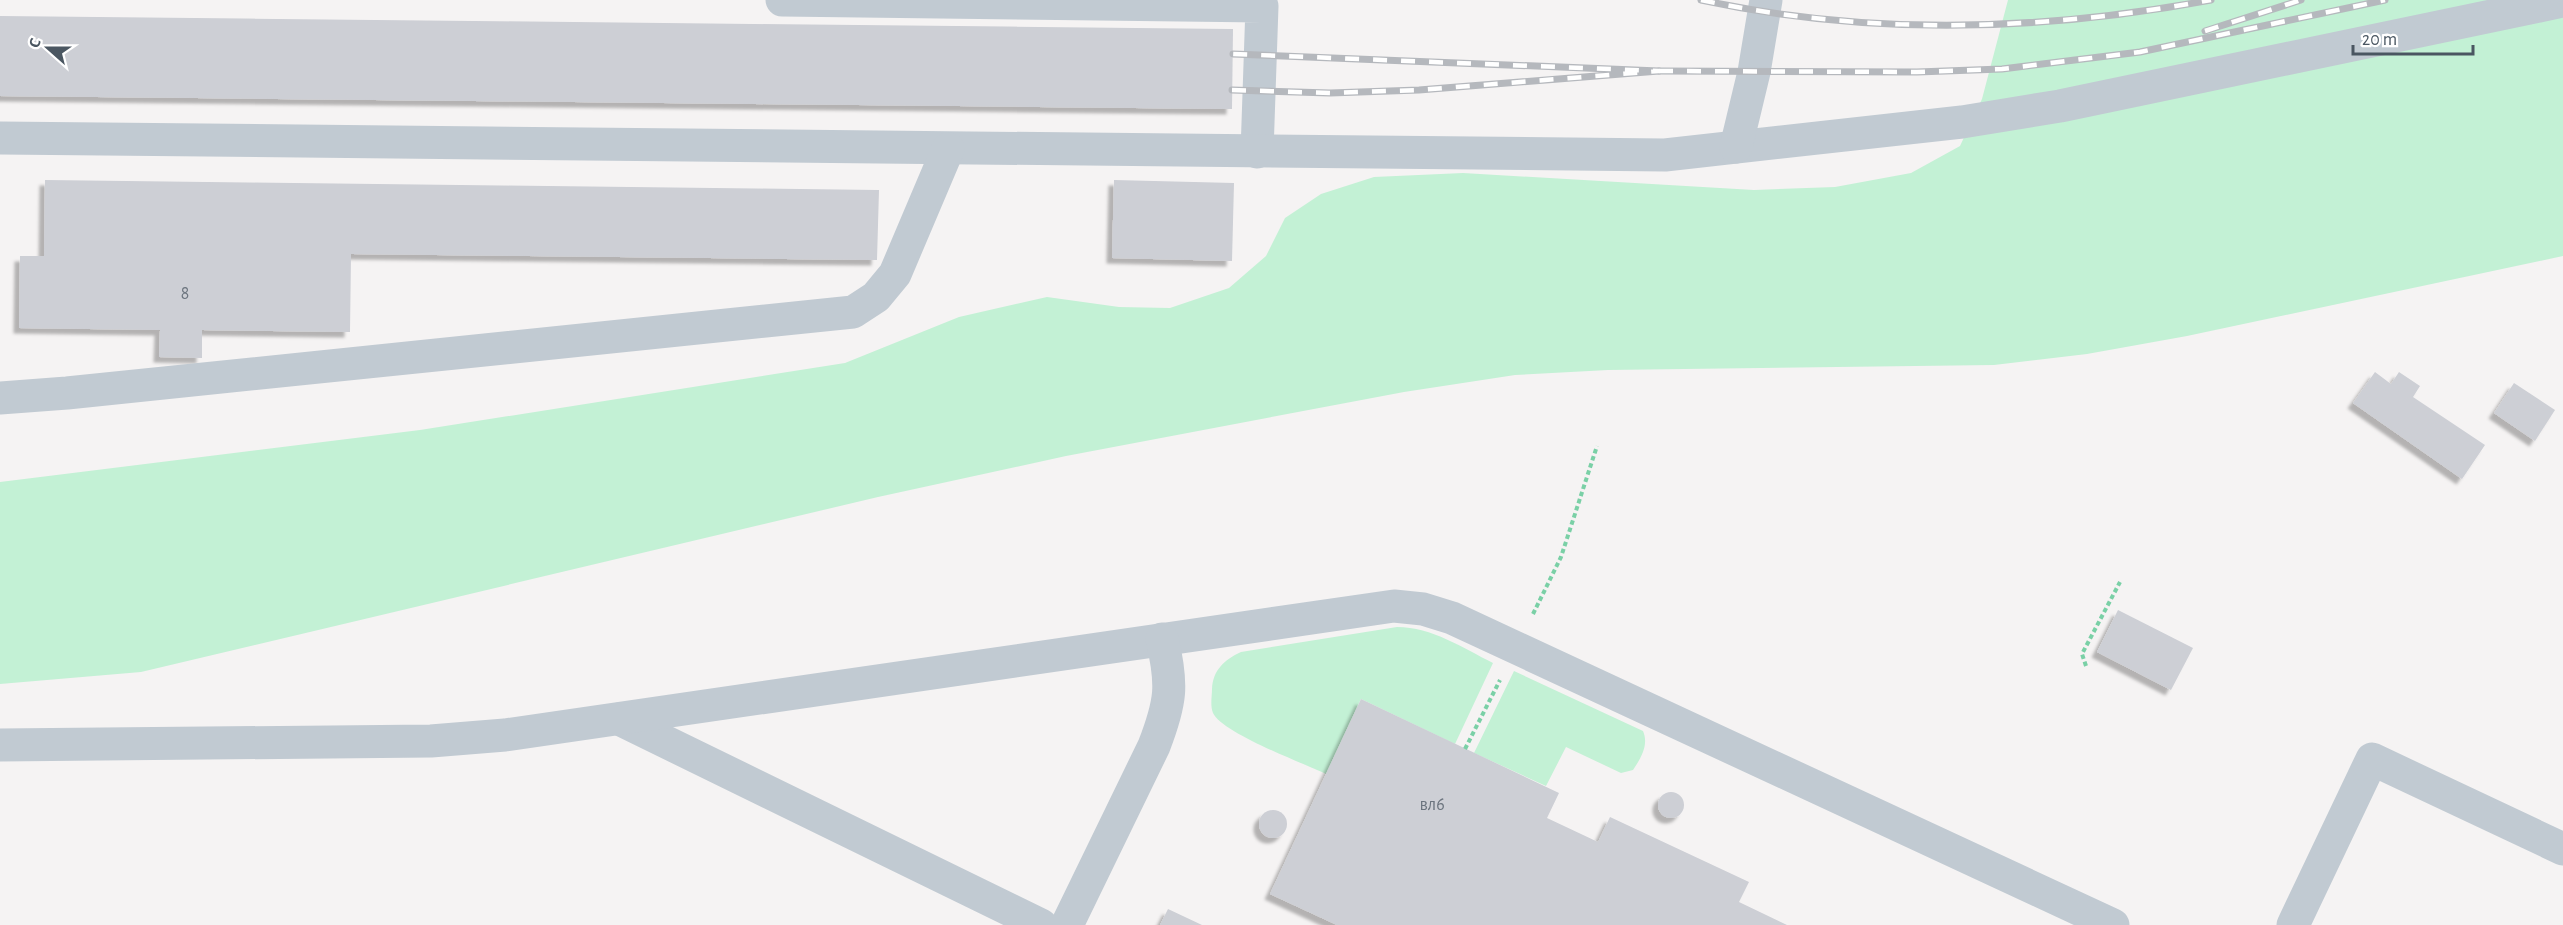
<svg xmlns="http://www.w3.org/2000/svg" width="2563" height="925" font-family="'Alegreya Sans',sans-serif">
  <style>
    .green { fill: #c3f1d5 }
    .building { fill: #cdcfd5; filter: url(#shadow) }
    .lines { fill: none; stroke-linecap: round; stroke-linejoin: round }
    .path { stroke: #7ad0a6; stroke-width: 4; stroke-dasharray: 4.5 3; stroke-linecap: butt }
    .minor { stroke: #c1cad2; stroke-width: 33 }
    .rail-casing { stroke: #b5b8bd; stroke-width: 7 }
    .rail { stroke: #fff; stroke-width: 4.5; stroke-dasharray: 14; stroke-linecap: butt }
    .labels { text-anchor: middle; dominant-baseline: central; stroke-width: 4.5; stroke-linejoin: round; paint-order: stroke }
    .number-label { font-size: 18px; fill: #6b747e }
  </style>
  <defs>
    <filter id="shadow"><feDropShadow dx="-5.5" dy="5.5" stdDeviation="1.5" flood-color="#0004"/></filter>
  </defs>
  <rect width="100%" height="100%" fill="#f5f3f3"/>
  <g class="green">
    <path d="M2008,0H2563V256L2187,336L2087,354L1994,365L1608,370L1515,375L1404,392L1066,456L878,497L141,672L0,684V482L420,430L845,363L959,317L1047,297L1119,307L1170,308L1229,288L1266,256L1285,218L1321,194L1374,177L1463,173L1754,190L1835,187L1911,173L1960,146L1982,99Z"/>
    <path d="M1397,627C1432,627 1463,648 1493,663L1455,744L1361,699L1326,774C1303,763 1222,733 1213,713C1210,706 1212,696 1212,689C1213,670 1224,660 1241,652Z"/>
    <path d="M1514,671L1643,731C1649,745 1641,758 1633,770L1621,773L1566,747L1546,786L1474,753Z"/>
  </g>
  <g class="building">
    <path d="M0,16L1233,29L1232,109L0,96Z"/>
    <path d="M45,180L879,190L877,260L351,254L350,332L202,330V358L159,357L160,330L19,328L20,256H44Z"/>
    <path d="M1114,180L1234,183L1232,261L1112,258Z"/>
    <path d="M2375,372L2391,384L2399,372L2420,386L2413,397L2485,445L2462,479L2353,403Z"/>
    <path d="M2514,383L2555,410L2535,441L2494,413Z"/>
    <path d="M2118,610L2193,648L2171,690L2097,652Z"/>
    <path d="M1361,699L1559,793L1547,818L1598,842L1610,817L1749,882L1739,902L1787,925H1337L1270,894Z"/>
    <circle cx="1671" cy="805" r="13"/>
    <circle cx="1273" cy="824" r="14"/>
    <path d="M1168,909L1202,925H1160Z"/>
  </g>
  <g class="lines">
    <g class="path">
      <path d="M1533,614L1561,557L1597,446"/>
      <path d="M2086,666L2082,654L2120,582"/>
      <path d="M1465,749L1500,680"/>
    </g>
    <g class="minor">
      <path d="M782,0L1262,6L1257,152"/>
      <path d="M0,138L1665,155L1962,122L2060,106L2563,1"/>
      <path d="M1736,147L1754,72L1766,0"/>
      <path d="M0,398L67,393L853,312L876,297L895,274L948,149"/>
      <path d="M619,719L1041,925"/>
      <path d="M0,745L431,741L505,735L1394,606L1423,609L1452,618L2113,925"/>
      <path d="M1067,925L1154,746C1171,702 1173,685 1162,639"/>
      <path d="M2293,925L2372,759L2563,849"/>
    </g>
    <defs>
      <g id="rail">
        <path d="M1701,0C1869,36 2043,31 2211,0"/>
        <path d="M2205,31L2301,0"/>
        <path d="M1659,71L1917,72L2002,69L2140,52L2385,0"/>
        <path d="M1232,90L1330,93L1419,90L1659,71L1233,54"/>
      </g>
    </defs>
    <use href="#rail" class="rail-casing"/>
    <use href="#rail" class="rail"/>
  </g>
  <g class="labels">
    <g class="number-label">
      <text x="185" y="294">8</text>
      <text x="1432" y="805">вл6</text>
    </g>
  </g>
  <g transform="translate(48 48) rotate(291)" stroke="#ffffff" stroke-width="4.5" paint-order="stroke">
  <path d="M0-4.5L10 22L0 15L-10 22Z" fill="#4a5661"/>
  <text y="-9" font-size="16" font-weight="bold" text-anchor="middle" fill="#4a5661">С</text>
  </g>
  <path d="M2353 45v9h120v-9" fill="none" stroke="#4a5661" stroke-width="3"/>
  <text x="2362" y="45" font-size="18" fill="#4a5661" stroke="#ffffff" stroke-width="4.5" paint-order="stroke">20 m</text>
</svg>
